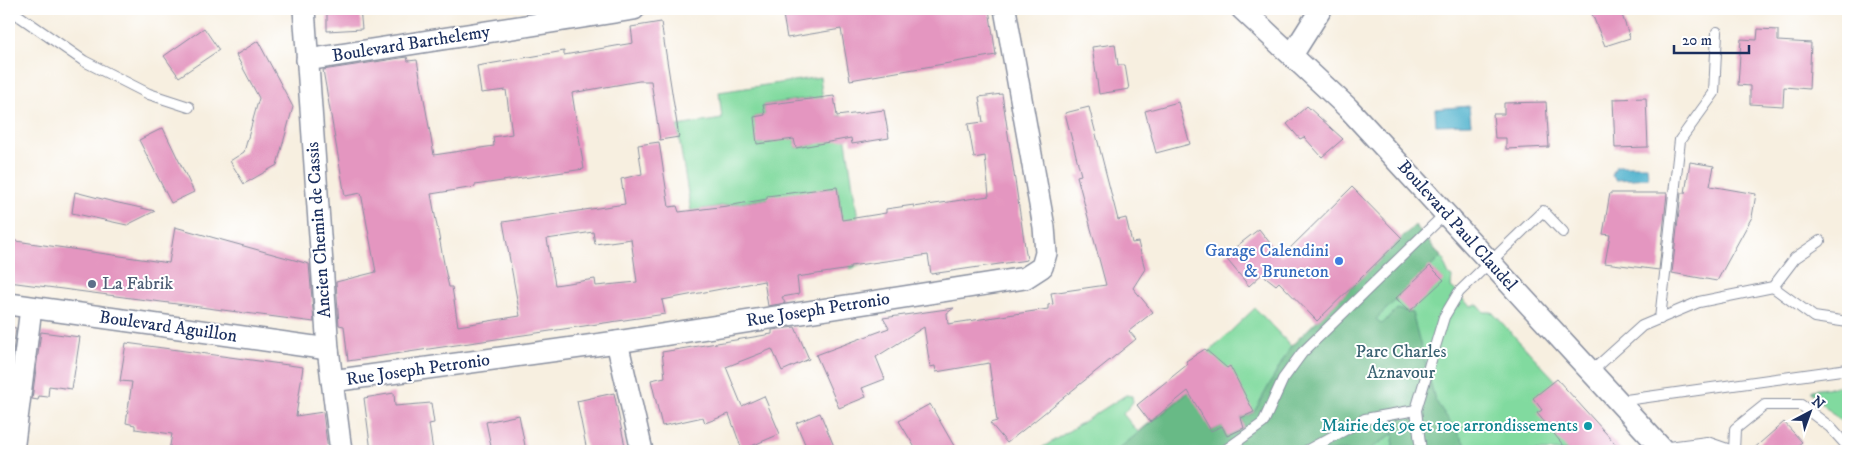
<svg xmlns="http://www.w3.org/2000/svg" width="1857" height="460" font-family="'IM FELL DW Pica',serif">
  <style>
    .green { fill: #81da9f; stroke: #4e847e; fill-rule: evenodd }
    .forest { fill: #68ba86; stroke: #427472 }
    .water { fill: #4db1cc; stroke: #347095 }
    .building { fill: #e496c0; fill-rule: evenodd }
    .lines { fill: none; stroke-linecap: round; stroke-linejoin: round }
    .lane-casing { stroke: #898f9f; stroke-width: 12 }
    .street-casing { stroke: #898f9f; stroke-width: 24 }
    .lane { stroke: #fff; stroke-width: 10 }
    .street { stroke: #fff; stroke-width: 21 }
    .shop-dot { fill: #3f7fe0; stroke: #fff; stroke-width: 2 }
    .service-dot { fill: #5c6f8a; stroke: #fff; stroke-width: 2 }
    .culture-dot { fill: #0f9aa8; stroke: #fff; stroke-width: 2 }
    .labels { text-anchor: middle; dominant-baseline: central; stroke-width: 4; stroke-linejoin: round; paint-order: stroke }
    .street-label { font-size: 18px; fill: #1b2f5e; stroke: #fff }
    .shop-label { font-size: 18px; fill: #366cbe; stroke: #fff; text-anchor: end }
    .service-label { font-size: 18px; fill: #4e5e75; stroke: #fff; text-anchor: start }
    .park-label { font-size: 18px; fill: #3a6272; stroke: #fff }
    .culture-label { font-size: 18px; fill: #0d838f; stroke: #fff; text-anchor: end }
  </style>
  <rect width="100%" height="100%" fill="#fff"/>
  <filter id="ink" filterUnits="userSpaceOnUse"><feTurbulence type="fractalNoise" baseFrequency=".02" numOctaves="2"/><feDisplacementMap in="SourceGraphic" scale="10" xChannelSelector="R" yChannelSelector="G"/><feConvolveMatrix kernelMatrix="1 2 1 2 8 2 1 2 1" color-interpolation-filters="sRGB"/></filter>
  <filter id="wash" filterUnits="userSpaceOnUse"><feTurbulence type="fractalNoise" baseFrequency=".0096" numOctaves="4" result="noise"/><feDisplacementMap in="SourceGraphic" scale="20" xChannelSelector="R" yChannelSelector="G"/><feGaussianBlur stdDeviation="1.12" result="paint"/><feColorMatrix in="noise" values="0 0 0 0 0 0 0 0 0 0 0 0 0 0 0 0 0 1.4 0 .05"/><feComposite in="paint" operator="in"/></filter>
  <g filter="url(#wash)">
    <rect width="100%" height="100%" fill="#f7efe0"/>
    <g class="green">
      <path d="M820,77L823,100L835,116L842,115L865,264L850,269L837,187L691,211L677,126L722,119L719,92ZM811,98L817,144L796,148L794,138L758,144L754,117L765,115L763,105Z"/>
      <path d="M1415,225L1445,261L1444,264L1449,275L1452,277L1451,287C1459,292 1463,303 1472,306L1477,304L1484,312H1492L1621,451H1037L1126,395L1132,396L1133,402L1123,414L1138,432L1192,389L1205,356L1255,308L1291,346Z"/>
      <path d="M1848,385V429L1812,393V390Z"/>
    </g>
    <path class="forest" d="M1415,225L1441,257L1376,319L1382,324L1397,309L1412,313L1435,400L1470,451H1392L1394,433L1368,451H1116L1192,389L1211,431L1222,426L1228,436L1244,428L1241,418L1254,412L1291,346Z"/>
    <g class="water">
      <path d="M1469,106L1471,124L1436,125L1435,109Z"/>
      <path d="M1616,166H1647L1648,178L1616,180L1612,176Z"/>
    </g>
    <g id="blocks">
      <g class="building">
        <path d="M327,9H360L362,29L327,31Z"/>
        <path d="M782,9H989L996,55L850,80L841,29L787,38Z"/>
        <path d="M1590,9H1620L1630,38L1605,46Z"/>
        <path d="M661,22L679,137L660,140L651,81H639L572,93L584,169L475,185V187L431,194L446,274L449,287H452L458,326L520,316L503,222L625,204L621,179L642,174L638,145L659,142L669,207L677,206L679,212L727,206L767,199V196L837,187L842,220L886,213V209L914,205V207L989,196L985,156L974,158L968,124L983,122L979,97L1002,94L1027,260L931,274L928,255L850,266V269L797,277L799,294L782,297L785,303L768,306L764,281L662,300L665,314L348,361L344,326L339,325L336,282L376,272L361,193L345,196L323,70L407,57L408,61L417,60L434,155L494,146L493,137L512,134L506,90L481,93L477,66L564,51V55L633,43L631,27ZM593,232L595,244L631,239L637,282L596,286L595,279L555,285L547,239Z"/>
        <path d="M204,28L219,50L179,77L164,56Z"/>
        <path d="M1758,29L1778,30V41L1811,43L1809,89L1784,87L1783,106L1750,104V86L1738,85L1741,39L1757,40Z"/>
        <path d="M258,41L293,107L277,165L244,184L230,161L244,152L259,98L236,55Z"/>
        <path d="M1115,44L1118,65H1125L1129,89L1099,94L1092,47Z"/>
        <path d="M834,96L837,116L884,110L889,138L852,144L851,138L796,148L794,139L757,144L754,117L765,115L763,105Z"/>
        <path d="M1646,98L1648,147L1615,148L1613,99Z"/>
        <path d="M1178,102L1190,144L1156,153L1145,111Z"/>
        <path d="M1546,102L1549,147L1506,149V138H1495L1493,114H1504V103Z"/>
        <path d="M1307,106L1343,139L1322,157L1304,137L1300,139L1287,124Z"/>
        <path d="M1089,107L1118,220L1126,218L1132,243L1138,242L1145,269L1133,288L1153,312L1129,331L1136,339L1007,443L990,423L997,421L989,363L936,372L935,366L930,367L924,327L876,357L885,379L862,388L866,397L839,408L816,355L889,328L883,318L954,308L947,313L948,324L1048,309V305L1053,304L1051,293L1106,285L1077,176L1081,175L1065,113Z"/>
        <path d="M163,128L194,192L171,203L139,140Z"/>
        <path d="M1690,162L1714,166L1710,186L1756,194L1752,217L1717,281L1672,273L1681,193H1685Z"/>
        <path d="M1352,187L1402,238L1317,321L1279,282L1276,285L1262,274L1249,286L1224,256L1259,229L1281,257Z"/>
        <path d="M75,192L114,202L155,211L127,225L72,213Z"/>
        <path d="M1610,193H1667L1659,270L1605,263L1610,235L1603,234Z"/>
        <path d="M175,227L309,264L314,322L9,282V240L169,263Z"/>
        <path d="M1430,266L1444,280L1409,312L1396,298Z"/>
        <path d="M9,327L16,328L9,385Z"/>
        <path d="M795,327L809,359L782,371L772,349L726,367L742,406L764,396L780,434L742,450L729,414L705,423L703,417L662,426L651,380L665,377L662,352L772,334V330Z"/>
        <path d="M41,332L80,337L72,389L49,386L48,397L39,396L38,400L32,399Z"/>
        <path d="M126,343L303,367L296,416L323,412L328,451H169L172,434L135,429V425L126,423L132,382L120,381Z"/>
        <path d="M1205,349L1227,368L1230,366L1254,412L1241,418L1244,428L1227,436L1222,426L1211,431L1188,391L1150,422L1137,405L1188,364L1186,361Z"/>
        <path d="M1557,379L1585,410L1622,451H1568L1537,413L1542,410L1533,398Z"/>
        <path d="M394,393L395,406L431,403L434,423L429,424L433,451H371L364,398Z"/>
        <path d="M614,393L626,451H587L577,401Z"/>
        <path d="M930,404L957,451H917L899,421Z"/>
        <path d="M820,413L836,451H808L796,423Z"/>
        <path d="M519,415L526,451H492L486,422Z"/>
        <path d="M1784,422L1802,442L1791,451H1751Z"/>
      </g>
    </g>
  </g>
  <g filter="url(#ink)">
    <use href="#blocks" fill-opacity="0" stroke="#898f9f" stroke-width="1"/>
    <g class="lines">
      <defs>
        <g id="lane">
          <path d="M9,9L84,61L149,94L189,107"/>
          <path d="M1773,287L1814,317L1848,322"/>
          <path d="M1660,319L1680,140L1714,93L1717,32"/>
          <path d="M1591,372L1642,326L1699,302L1773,287L1795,258L1820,241"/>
          <path d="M1619,401L1848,369"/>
          <path d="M1661,448L1707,442L1733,451"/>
          <path d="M1224,451L1263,423L1283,379L1302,353L1446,213"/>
          <path d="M1306,451L1365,419L1416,410"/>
          <path d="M1421,451L1416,410L1444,317L1459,292L1543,211L1563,232"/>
          <path d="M1734,451L1735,429L1765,405H1801L1830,427L1848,447"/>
        </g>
        <g id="street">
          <path d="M304,9L328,349L341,451"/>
          <path d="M1242,9L1348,108L1664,451"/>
          <path d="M1292,55L1321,9"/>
          <path d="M307,60L634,9"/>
          <path d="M9,304L328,349"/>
          <path d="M617,342L642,451"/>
          <path d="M332,381L617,342L1025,278L1042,267L1046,253L1044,227L1005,9"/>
          <path d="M13,451L31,308"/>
        </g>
      </defs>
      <use href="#lane" class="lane-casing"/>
      <use href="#street" class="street-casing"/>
      <use href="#lane" class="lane"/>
      <use href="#street" class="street"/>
    </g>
  </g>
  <circle class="shop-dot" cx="1339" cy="261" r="5"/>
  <circle class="service-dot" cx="92" cy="284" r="5"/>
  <circle class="culture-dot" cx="1588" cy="426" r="5"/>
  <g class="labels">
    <g class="street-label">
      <text transform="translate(411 44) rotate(-9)">Boulevard Barthelemy</text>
      <text transform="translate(1457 226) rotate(48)">Boulevard Paul Claudel</text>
      <text transform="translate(319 230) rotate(-94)">Ancien Chemin de Cassis</text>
      <text transform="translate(818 310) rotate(-9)">Rue Joseph Petronio</text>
      <text transform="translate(168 327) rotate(8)">Boulevard Aguillon</text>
      <text transform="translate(418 370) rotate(-8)">Rue Joseph Petronio</text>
    </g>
    <g class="shop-label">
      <text x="1329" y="251">Garage Calendini<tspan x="1329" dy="21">&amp; Bruneton</tspan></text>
    </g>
    <g class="service-label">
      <text x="102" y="284">La Fabrik</text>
    </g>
    <g class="park-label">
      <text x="1401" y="352">Parc Charles<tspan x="1401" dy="21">Aznavour</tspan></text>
    </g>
    <g class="culture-label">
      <text x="1578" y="426">Mairie des 9e et 10e arrondissements</text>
    </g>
  </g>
  <rect width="1857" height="460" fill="none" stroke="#fff" stroke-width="30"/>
  <g transform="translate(1810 412) rotate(41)" stroke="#ffffff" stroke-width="4" paint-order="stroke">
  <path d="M0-4L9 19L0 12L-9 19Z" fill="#1b2f5e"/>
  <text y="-8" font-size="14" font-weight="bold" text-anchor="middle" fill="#1b2f5e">N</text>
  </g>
  <path d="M1674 45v8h75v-8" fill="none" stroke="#1b2f5e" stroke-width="2.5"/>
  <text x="1682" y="45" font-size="15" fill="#1b2f5e" stroke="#ffffff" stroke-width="4" paint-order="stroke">20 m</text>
</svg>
